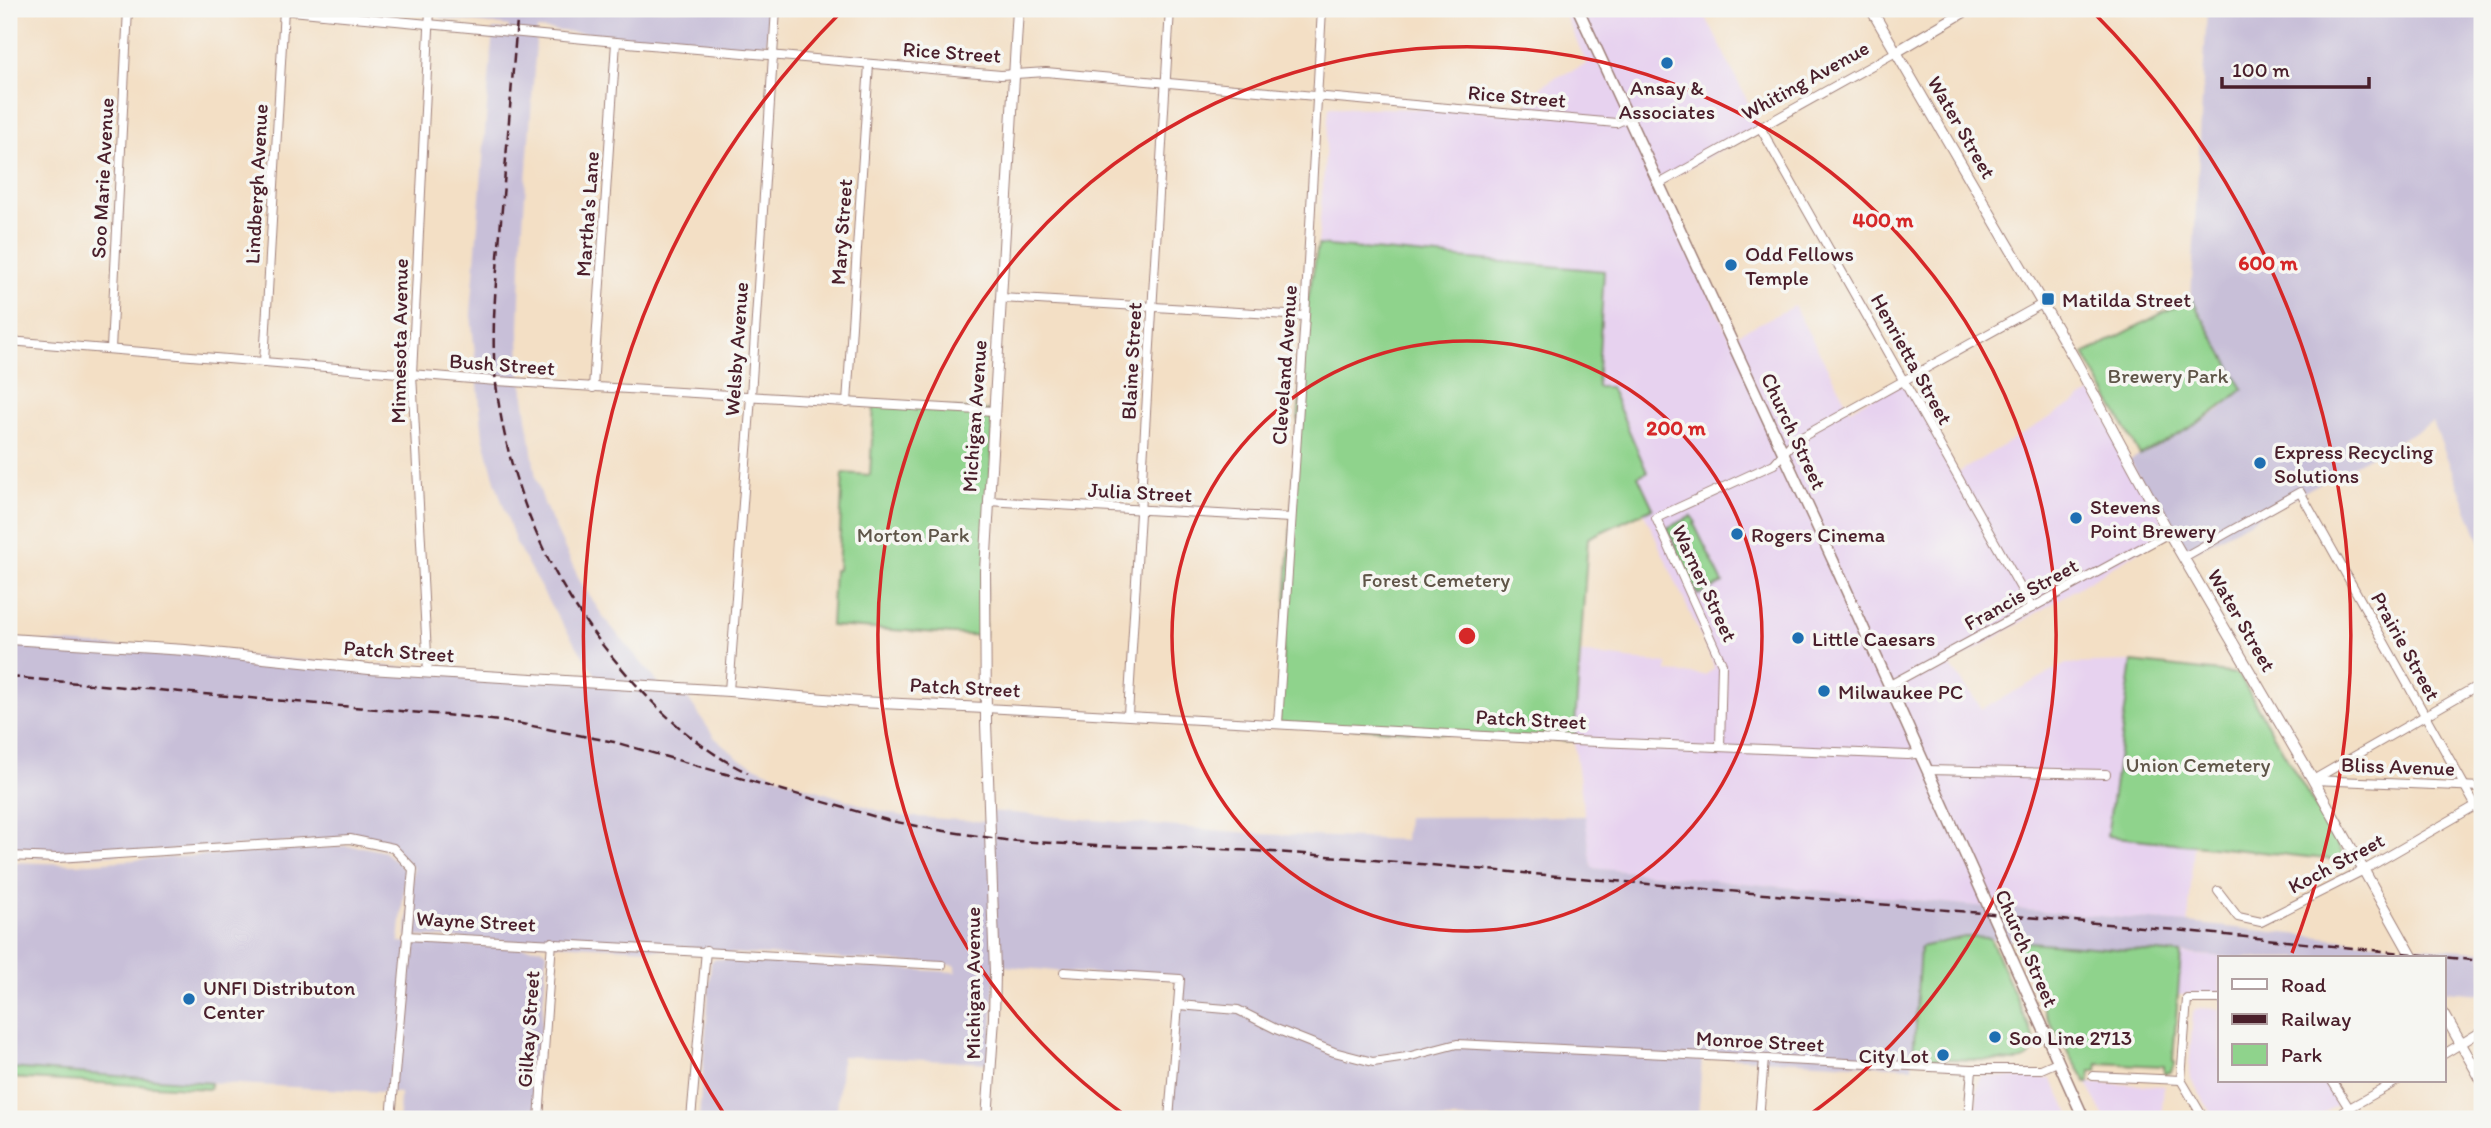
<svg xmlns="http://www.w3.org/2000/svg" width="2491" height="1128" font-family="Itim,sans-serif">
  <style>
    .built { fill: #e7d2ef }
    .industrial { fill: #c8bfd8 }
    .green { fill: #8fd38c; stroke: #6c795c; stroke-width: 2 }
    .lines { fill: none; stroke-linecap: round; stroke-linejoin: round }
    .minor-casing { stroke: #9e7f78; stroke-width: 10 }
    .tertiary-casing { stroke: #9e7f78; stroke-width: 12 }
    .secondary-casing { stroke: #9e7f78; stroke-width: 13 }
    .minor { stroke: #fff; stroke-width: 8 }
    .tertiary { stroke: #fff; stroke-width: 10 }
    .secondary { stroke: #fff; stroke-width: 10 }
    .rail { stroke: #4a1f2b; stroke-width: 2.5; stroke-dasharray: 10 5; stroke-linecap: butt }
    .ring { fill: none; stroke: #d62828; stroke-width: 3.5 }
    .poi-dot { fill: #1f6fb2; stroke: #f6f6f2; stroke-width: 2.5 }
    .labels { text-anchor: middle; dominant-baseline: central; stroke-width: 7; stroke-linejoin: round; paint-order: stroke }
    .street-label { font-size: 21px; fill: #4a1f2b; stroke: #f6f6f2 }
    .poi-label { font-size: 21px; fill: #4a1f2b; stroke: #f6f6f2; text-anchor: start }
    .park-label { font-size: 21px; fill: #5f5548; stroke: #f6f6f2 }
    .centre { fill: #d62828; stroke: #f6f6f2; stroke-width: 3.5 }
    .ring-label { font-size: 21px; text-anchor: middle; font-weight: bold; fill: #d62828; stroke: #f6f6f2; stroke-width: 7; stroke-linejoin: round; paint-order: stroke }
  </style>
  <rect width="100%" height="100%" fill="#f6f6f2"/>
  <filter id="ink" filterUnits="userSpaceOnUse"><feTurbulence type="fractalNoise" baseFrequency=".0143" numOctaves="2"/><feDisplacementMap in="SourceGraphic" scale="14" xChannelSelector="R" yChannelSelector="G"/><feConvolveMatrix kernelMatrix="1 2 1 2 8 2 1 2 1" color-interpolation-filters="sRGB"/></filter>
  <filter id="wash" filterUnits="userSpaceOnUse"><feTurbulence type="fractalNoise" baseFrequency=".00686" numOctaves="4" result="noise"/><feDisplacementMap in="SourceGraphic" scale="28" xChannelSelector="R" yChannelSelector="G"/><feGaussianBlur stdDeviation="1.57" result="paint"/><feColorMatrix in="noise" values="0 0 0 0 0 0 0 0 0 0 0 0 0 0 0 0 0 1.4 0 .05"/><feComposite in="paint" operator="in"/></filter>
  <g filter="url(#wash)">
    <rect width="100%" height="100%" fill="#f3dfc5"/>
    <g class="built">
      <path d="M1562,9H1702L1760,127L1659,185L1730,338L1794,306L1850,409L1904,380L1956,474L2092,392L2169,533L1950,665L1982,709L2066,664L2132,662L2108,836L2194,845L2188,923L1975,906L1592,868L1574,741L1581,653L1667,664V672L1705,675L1714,669L1713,663L1644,513L1652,508L1638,476L1647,472L1610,388L1597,387L1604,271L1318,245L1329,107L1470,110L1527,115L1529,95L1553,79L1587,64Z"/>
      <path d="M2181,954L2241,958H2220V994H2178Z"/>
      <path d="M2200,1008L2220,1009V1081H2325L2336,1099V1106L2312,1119H2215L2190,1077L2189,1070L2193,1014L2195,1010Z"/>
      <path d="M1982,1076L2051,1079L2073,1119H1975L1978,1083Z"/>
      <path d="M2087,1083L2164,1086L2161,1119H2105Z"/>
    </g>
    <g class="industrial">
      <path d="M438,9H769L767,41L759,48L537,29L522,238L519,329L520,370L536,478L545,506L580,581L604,618L661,686L681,688L715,738L740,759L761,769L801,785L880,811L903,816L989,822V811L1262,834L1405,840L1407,817L1585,816L1592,868L1975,906L2188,923L2416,947L2482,951V994L2444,991V958H2241L1965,937L1920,948L1912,1067L1702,1056L1698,1119H1169L1180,979L1064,972L995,965L991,1063L842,1056L836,1119H699L711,962L714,959L956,972L955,965L406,936L413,868L393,848L350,839L57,858L9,856V639L600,682L549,603L516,543L495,481L483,436L471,314L493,29L508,30L509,26L441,18L439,16Z"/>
      <path d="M2207,9H2482V547L2433,422L2184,557L2130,460L2201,422L2220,410L2243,389L2191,298Z"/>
      <path d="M345,846L363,847L383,851L398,863L404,870L405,878L399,942L541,948L547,952L535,1119H399L400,1093L9,1071V862L75,864Z"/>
    </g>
    <g class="green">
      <path d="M1318,245L1604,271L1597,387H1610L1647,472L1638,476L1653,508L1588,538L1574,741L1278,723L1305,316Z"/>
      <path d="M2191,298L2243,389C2212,417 2177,436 2140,455L2084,354Z"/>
      <path d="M874,404L994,411L984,636L831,626L834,570H838L843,473L870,475Z"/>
      <path d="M1692,516L1696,523L1694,524L1723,583L1698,595L1667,528Z"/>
      <path d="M2132,662L2238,674L2347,861L2107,836Z"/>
      <path d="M1965,937L1990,938L2035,1041C2034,1053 2029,1061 2016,1061L1913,1058L1920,947Z"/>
      <path d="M2015,941L2181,954L2173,1059L2174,1064L2171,1072L2164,1074V1066L2098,1063L2097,1071H2090L2089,1083H2087L2049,1021Z"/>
      <path d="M9,1068L211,1083L210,1089L9,1078Z"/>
    </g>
  </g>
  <g filter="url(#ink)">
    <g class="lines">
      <defs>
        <g id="minor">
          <path d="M271,9L616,42L1001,75L1046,72L1616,123L1629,117"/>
          <path d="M1760,127L2032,608"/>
          <path d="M1659,184L1896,52"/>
          <path d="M1002,298L1305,316"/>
          <path d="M9,341L496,381L994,411"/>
          <path d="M111,349L128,9"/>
          <path d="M264,362L284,9"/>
          <path d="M593,388L616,42"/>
          <path d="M847,403L869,64"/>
          <path d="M988,501L1291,518"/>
          <path d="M2184,557L2300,492L2482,817"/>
          <path d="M428,673L412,374L430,9"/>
          <path d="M1890,685L2169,533"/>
          <path d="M729,691L751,396L776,9"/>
          <path d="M985,708L1574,741L1908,755L1920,753"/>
          <path d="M1128,715L1170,9"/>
          <path d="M1278,723L1305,316L1322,9"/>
          <path d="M1720,747L1722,664L1656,518L1774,464L1793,442L2042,304"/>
          <path d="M1927,770L2106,774"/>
          <path d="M2313,780L2482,683"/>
          <path d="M2313,780L2482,787"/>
          <path d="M9,856L57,858L350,839L393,848L413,869L391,1119"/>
          <path d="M2218,891L2238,917L2261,922L2364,870L2475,806"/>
          <path d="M406,936L942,965"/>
          <path d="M1064,972L1180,979L1169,1119"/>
          <path d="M1179,1005L1238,1010L1276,1029L1334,1052L1373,1062L1407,1057L1457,1044L1972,1069H2041L2057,1062"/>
          <path d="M2444,1054L2482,1031"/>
          <path d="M2093,1076L2181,1080"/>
          <path d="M2181,1080L2187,999H2220"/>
          <path d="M2181,1080L2204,1119"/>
          <path d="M2332,1081L2356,1119"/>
          <path d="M539,1119L552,942"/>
          <path d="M691,1119L706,950"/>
          <path d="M1759,1119L1764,1059"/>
          <path d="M1968,1119L1972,1069"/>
          <path d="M2330,1119L2397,1081"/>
        </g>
        <g id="tertiary">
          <path d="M1871,9L2074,358L2169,533L2313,780L2413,958"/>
          <path d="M1896,52L1969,9"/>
          <path d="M9,639L185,650L369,669L729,691L860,702L985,708"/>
          <path d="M2444,1014L2482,1081"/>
          <path d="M987,1119L994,1018L995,972L986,722L985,571L1018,9"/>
        </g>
        <path id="secondary" d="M1578,9L1836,567L2084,1119"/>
      </defs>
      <use href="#minor" class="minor-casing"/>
      <use href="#tertiary" class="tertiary-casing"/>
      <use href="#secondary" class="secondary-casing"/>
      <use href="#minor" class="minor"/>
      <use href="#tertiary" class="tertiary"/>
      <use href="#secondary" class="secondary"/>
      <g class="rail">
        <path d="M518,9C512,79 507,149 501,220C497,274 490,330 496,384C508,482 546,576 609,653C648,701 692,746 748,773"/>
        <path d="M9,677L468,717L522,724L614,742L887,820L932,829L1005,840L1096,846L1222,849L1305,854L2176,930L2482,961"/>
      </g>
    </g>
  </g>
  <g class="ring">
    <circle cx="1467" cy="636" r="295"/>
    <path d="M1129 1118A589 589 0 1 1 1805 1118"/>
    <path d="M726 1117A884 884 0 0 1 842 11M2092 11A884 884 0 0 1 2292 953"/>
  </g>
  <g class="poi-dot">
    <circle cx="1667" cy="63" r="7"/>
    <circle cx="1731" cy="265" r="7"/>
    <rect x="2041" y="292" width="14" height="14" rx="3.5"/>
    <circle cx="2260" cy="463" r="7"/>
    <circle cx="2076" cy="518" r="7"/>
    <circle cx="1737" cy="534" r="7"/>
    <circle cx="1798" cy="638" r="7"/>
    <circle cx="1824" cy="691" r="7"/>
    <circle cx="189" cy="999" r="7"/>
    <circle cx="1995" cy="1037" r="7"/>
    <circle cx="1943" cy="1055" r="7"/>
  </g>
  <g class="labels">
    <g class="street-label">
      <text transform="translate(952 52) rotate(4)">Rice Street</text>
      <text transform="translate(1805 80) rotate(-29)">Whiting Avenue</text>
      <text transform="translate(1517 96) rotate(5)">Rice Street</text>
      <text transform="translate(1962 127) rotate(60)">Water Street</text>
      <text transform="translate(102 178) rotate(-87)">Soo Marie Avenue</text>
      <text transform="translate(256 184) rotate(-87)">Lindbergh Avenue</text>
      <text transform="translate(587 214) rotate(-86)">Martha's Lane</text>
      <text transform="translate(841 232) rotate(-86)">Mary Street</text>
      <text transform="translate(399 341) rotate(-89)">Minnesota Avenue</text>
      <text transform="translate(736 349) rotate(-86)">Welsby Avenue</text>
      <text transform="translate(1912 359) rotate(61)">Henrietta Street</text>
      <text transform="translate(1131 361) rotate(-87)">Blaine Street</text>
      <text transform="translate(502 364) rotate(4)">Bush Street</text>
      <text transform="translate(1284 365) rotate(-86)">Cleveland Avenue</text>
      <text transform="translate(974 416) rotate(-86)">Michigan Avenue</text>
      <text transform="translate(1794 431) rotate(65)">Church Street</text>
      <text transform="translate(1140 492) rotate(3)">Julia Street</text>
      <text transform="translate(1705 583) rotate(65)">Warner Street</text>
      <text transform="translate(2021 594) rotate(-29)">Francis Street</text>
      <text transform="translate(2242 620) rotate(60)">Water Street</text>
      <text transform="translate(2406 646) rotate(61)">Prairie Street</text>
      <text transform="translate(399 651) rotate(4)">Patch Street</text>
      <text transform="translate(965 687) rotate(3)">Patch Street</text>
      <text transform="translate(1531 719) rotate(3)">Patch Street</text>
      <text transform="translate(2398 766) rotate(2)">Bliss Avenue</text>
      <text transform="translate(2336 863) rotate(-28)">Koch Street</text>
      <text transform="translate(476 921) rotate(3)">Wayne Street</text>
      <text transform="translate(2027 948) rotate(66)">Church Street</text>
      <text transform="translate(972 983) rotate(-90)">Michigan Avenue</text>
      <text transform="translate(528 1029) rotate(-86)">Gilkay Street</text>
      <text transform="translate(1760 1041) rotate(3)">Monroe Street</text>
    </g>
    <g class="poi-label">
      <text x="1667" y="87" text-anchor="middle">Ansay &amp;<tspan x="1667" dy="24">Associates</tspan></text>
      <text x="1745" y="253">Odd Fellows<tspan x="1745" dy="24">Temple</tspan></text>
      <text x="2062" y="299">Matilda Street</text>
      <text x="2274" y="451">Express Recycling<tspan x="2274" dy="24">Solutions</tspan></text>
      <text x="2090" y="506">Stevens<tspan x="2090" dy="24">Point Brewery</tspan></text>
      <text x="1751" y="534">Rogers Cinema</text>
      <text x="1812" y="638">Little Caesars</text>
      <text x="1838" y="691">Milwaukee PC</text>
      <text x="203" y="987">UNFI Distributon<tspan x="203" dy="24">Center</tspan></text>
      <text x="2009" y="1037">Soo Line 2713</text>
      <text x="1929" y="1055" text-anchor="end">City Lot</text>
    </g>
    <g class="park-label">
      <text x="2168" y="375">Brewery Park</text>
      <text x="913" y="534">Morton Park</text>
      <text x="1436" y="579">Forest Cemetery</text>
      <text x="2198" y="764">Union Cemetery</text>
    </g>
  </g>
  <circle cx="1467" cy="636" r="10" class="centre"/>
  <g class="ring-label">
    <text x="1883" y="227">400 m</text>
    <text x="2268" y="270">600 m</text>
    <text x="1676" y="435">200 m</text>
  </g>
  <rect width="2491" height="1128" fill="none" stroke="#f6f6f2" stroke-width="35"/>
  <rect x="2218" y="956" width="228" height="126" fill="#f6f6f2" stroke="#b1a0a2" stroke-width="2"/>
  <rect x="2232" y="979" width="35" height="10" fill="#ffffff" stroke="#b1a0a2" stroke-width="2"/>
  <text x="2281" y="992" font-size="21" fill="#4a1f2b">Road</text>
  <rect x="2232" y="1014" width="35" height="10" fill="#4a1f2b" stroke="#b1a0a2" stroke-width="2"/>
  <text x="2281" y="1026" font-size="21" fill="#4a1f2b">Railway</text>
  <rect x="2232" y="1044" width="35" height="21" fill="#8fd38c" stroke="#b1a0a2" stroke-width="2"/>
  <text x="2281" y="1062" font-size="21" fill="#4a1f2b">Park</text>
  <path d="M2222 77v10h147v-10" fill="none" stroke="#4a1f2b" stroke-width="3.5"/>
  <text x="2232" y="77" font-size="21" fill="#4a1f2b" stroke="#f6f6f2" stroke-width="5" paint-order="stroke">100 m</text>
</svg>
